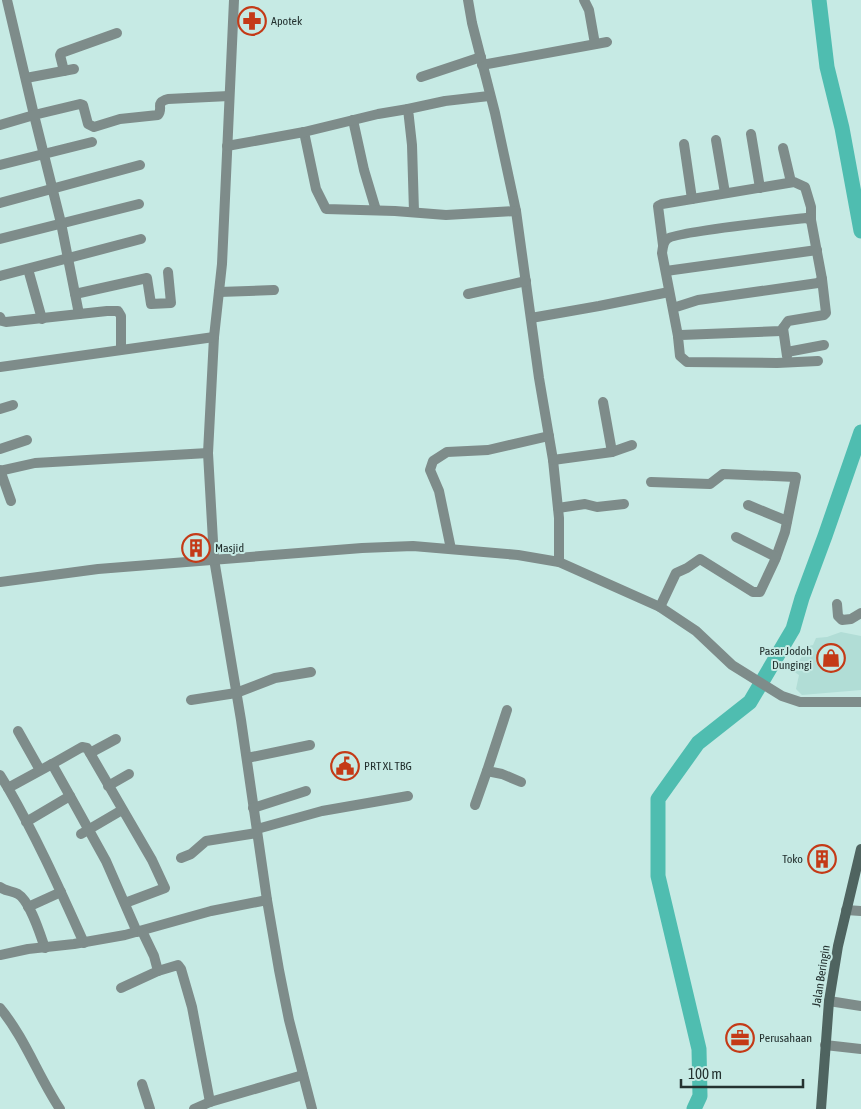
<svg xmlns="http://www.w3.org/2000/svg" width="861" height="1109" font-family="'Asap Condensed',sans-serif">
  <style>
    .built { fill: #b1ddd6 }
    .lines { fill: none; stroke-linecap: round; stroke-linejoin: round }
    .river { stroke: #4fbdb0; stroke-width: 15 }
    .street { stroke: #7e8c8a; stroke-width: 10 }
    .secondary { stroke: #4f6460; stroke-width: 10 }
    .labels { text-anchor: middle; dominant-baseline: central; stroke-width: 4; stroke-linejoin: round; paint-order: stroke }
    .poi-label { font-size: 12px; fill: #243230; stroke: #c6eae4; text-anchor: start }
    .street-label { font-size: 12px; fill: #243230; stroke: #c6eae4 }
  </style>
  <rect width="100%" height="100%" fill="#c6eae4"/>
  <path class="built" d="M841,632L861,636V690L802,695L796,689L799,675L793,671L808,646L813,645L816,638L827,637Z"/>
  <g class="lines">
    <g class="river">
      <path d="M819,0L827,67L842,128L861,231"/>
      <path d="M694,1109L700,1096L699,1049L658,876V799L698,743L750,702L793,629L802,598L825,536L861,432"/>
    </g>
    <g class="street">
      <path d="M234,0L222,264L214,337L208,453L214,559L241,720L267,900L279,970L289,1020L312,1109"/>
      <path d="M468,0L472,23L495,113L516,211L539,378L553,460L559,518V562"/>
      <path d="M584,0L589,10L595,44"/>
      <path d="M482,65L607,42"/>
      <path d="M64,71L60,55L61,53L117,33"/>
      <path d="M421,77L481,57"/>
      <path d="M26,78L74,69"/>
      <path d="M353,120L364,170L376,210"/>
      <path d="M0,125L34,115L7,0"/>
      <path d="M304,132L316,189L326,209L395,211L446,215L516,211"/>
      <path d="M751,134L760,188"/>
      <path d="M716,140L725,193"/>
      <path d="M684,144L692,199"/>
      <path d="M227,146L304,132L378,114L408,109"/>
      <path d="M783,148L791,182"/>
      <path d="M0,165L92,142"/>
      <path d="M0,203L140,165"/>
      <path d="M414,212L412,145L408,109L445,101L489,96"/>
      <path d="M0,239L139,204"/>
      <path d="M663,245L658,206L662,204L794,182L805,187L811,207V220"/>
      <path d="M28,269L42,319"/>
      <path d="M666,271L817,250"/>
      <path d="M0,276L141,239"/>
      <path d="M219,292L274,290"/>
      <path d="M75,294L147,278L151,304L171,303L168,272"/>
      <path d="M468,294L526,281"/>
      <path d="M673,308L698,300L818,283L822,279L811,220L806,218C788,220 674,232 667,239C663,242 663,247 662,253L678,336"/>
      <path d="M79,314L61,223L34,115L80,104L83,105L88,124L94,127L120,119L158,115C164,107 154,103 168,99L229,96"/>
      <path d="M0,317L2,321L6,322L107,311H118L121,316V349"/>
      <path d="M531,318L599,306L669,292"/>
      <path d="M783,328L787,356"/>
      <path d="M787,352L824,345"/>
      <path d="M818,361L777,363L687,362L680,356L678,337L681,335L781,331L788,321L824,315L826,313L822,279"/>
      <path d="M0,367L214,337"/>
      <path d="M603,402L612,452"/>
      <path d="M0,409L13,405"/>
      <path d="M0,449L27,440"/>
      <path d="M553,460L612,452L632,445"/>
      <path d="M0,470L11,501"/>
      <path d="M0,471L35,463L208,453"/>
      <path d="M651,482L710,484L723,474L796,477L785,532L775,560L760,592H753L700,559L687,568L676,573L660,607"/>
      <path d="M748,505L787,521"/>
      <path d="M558,508L585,504L597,507L624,504"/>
      <path d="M736,537L776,557"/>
      <path d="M451,549L439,491L430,470L433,461L447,452L488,450L549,436"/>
      <path d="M0,582L98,569L362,548L413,546L518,555L559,562L660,607L696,631L732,665L782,696L800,702H861"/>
      <path d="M837,604L838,616L842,620L851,619L861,613"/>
      <path d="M191,700L236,693L275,678L311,672"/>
      <path d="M507,710L487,771L502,774L521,782"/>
      <path d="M18,731L40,770"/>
      <path d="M90,753L116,739"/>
      <path d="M247,758L310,745"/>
      <path d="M52,764L82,747L87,748L152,860L165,888L125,903"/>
      <path d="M0,775L8,788"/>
      <path d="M108,786L129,774"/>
      <path d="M70,796L106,861L137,932"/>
      <path d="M475,805L487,771"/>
      <path d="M253,808L306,791"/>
      <path d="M26,822L70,796L52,764L8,788C37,838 60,890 84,943"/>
      <path d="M257,829L322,811L408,796"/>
      <path d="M81,834L122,810"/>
      <path d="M181,858L191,854L206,841L257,833"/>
      <path d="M0,887C5,891 12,891 18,894C30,901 40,934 45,948"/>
      <path d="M28,907L61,892"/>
      <path d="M846,910L861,911"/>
      <path d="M0,955L28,949L74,944L125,935L211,911L267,900"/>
      <path d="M158,971L178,965L181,969L192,1007L210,1102"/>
      <path d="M121,988L158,971L154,956L142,931"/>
      <path d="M829,1001L861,1006"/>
      <path d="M0,1008C25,1038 38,1076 60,1109"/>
      <path d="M825,1045L861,1049"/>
      <path d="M142,1084L150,1109"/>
      <path d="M194,1109L210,1102L303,1075"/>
    </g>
    <path class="secondary" d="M821,1109L829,1001L838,946L861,849"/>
  </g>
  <defs>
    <symbol id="pharmacy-ring" viewBox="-11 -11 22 22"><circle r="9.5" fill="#c6eae4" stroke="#c43a17" stroke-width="1.5"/><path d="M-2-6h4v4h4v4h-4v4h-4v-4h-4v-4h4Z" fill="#c43a17"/></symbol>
    <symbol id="building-ring" viewBox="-11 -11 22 22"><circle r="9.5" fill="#c6eae4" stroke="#c43a17" stroke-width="1.5"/><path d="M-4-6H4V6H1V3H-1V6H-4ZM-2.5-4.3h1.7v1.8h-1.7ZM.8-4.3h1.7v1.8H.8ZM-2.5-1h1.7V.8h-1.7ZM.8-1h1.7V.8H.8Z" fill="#c43a17"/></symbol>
    <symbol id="shop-ring" viewBox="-11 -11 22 22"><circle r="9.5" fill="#c6eae4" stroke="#c43a17" stroke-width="1.5"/><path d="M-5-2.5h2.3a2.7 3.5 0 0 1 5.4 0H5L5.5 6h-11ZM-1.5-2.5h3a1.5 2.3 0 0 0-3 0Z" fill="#c43a17"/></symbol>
    <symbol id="civic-ring" viewBox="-11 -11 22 22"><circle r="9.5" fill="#c6eae4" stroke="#c43a17" stroke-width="1.5"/><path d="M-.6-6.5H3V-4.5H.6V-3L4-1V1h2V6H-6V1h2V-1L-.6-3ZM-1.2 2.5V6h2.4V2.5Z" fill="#c43a17"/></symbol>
    <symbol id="office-ring" viewBox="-11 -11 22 22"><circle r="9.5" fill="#c6eae4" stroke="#c43a17" stroke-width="1.5"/><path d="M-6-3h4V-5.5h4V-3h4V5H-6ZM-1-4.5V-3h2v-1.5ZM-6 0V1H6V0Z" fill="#c43a17"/></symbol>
  </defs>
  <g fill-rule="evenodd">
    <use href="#pharmacy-ring" x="236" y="5" width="32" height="32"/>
    <use href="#building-ring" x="180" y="532" width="32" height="32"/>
    <use href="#shop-ring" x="815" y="642" width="32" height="32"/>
    <use href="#civic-ring" x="329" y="750" width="32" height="32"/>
    <use href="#building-ring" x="806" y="843" width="32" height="32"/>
    <use href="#office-ring" x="724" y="1022" width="32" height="32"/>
  </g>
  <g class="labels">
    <g class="poi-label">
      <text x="271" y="21">Apotek</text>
      <text x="215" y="548">Masjid</text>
      <text x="812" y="651" text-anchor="end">Pasar Jodoh<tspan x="812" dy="14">Dungingi</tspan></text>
      <text x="364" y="766">PRT XL TBG</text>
      <text x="803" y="859" text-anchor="end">Toko</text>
      <text x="759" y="1038">Perusahaan</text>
    </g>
    <g class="street-label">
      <text transform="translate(821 976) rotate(-81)">Jalan Beringin</text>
    </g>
  </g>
  <path d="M681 1079v8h122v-8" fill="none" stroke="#243230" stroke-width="2.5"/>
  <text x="688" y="1079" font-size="15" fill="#243230" stroke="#c6eae4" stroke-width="4" paint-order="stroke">100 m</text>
</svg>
